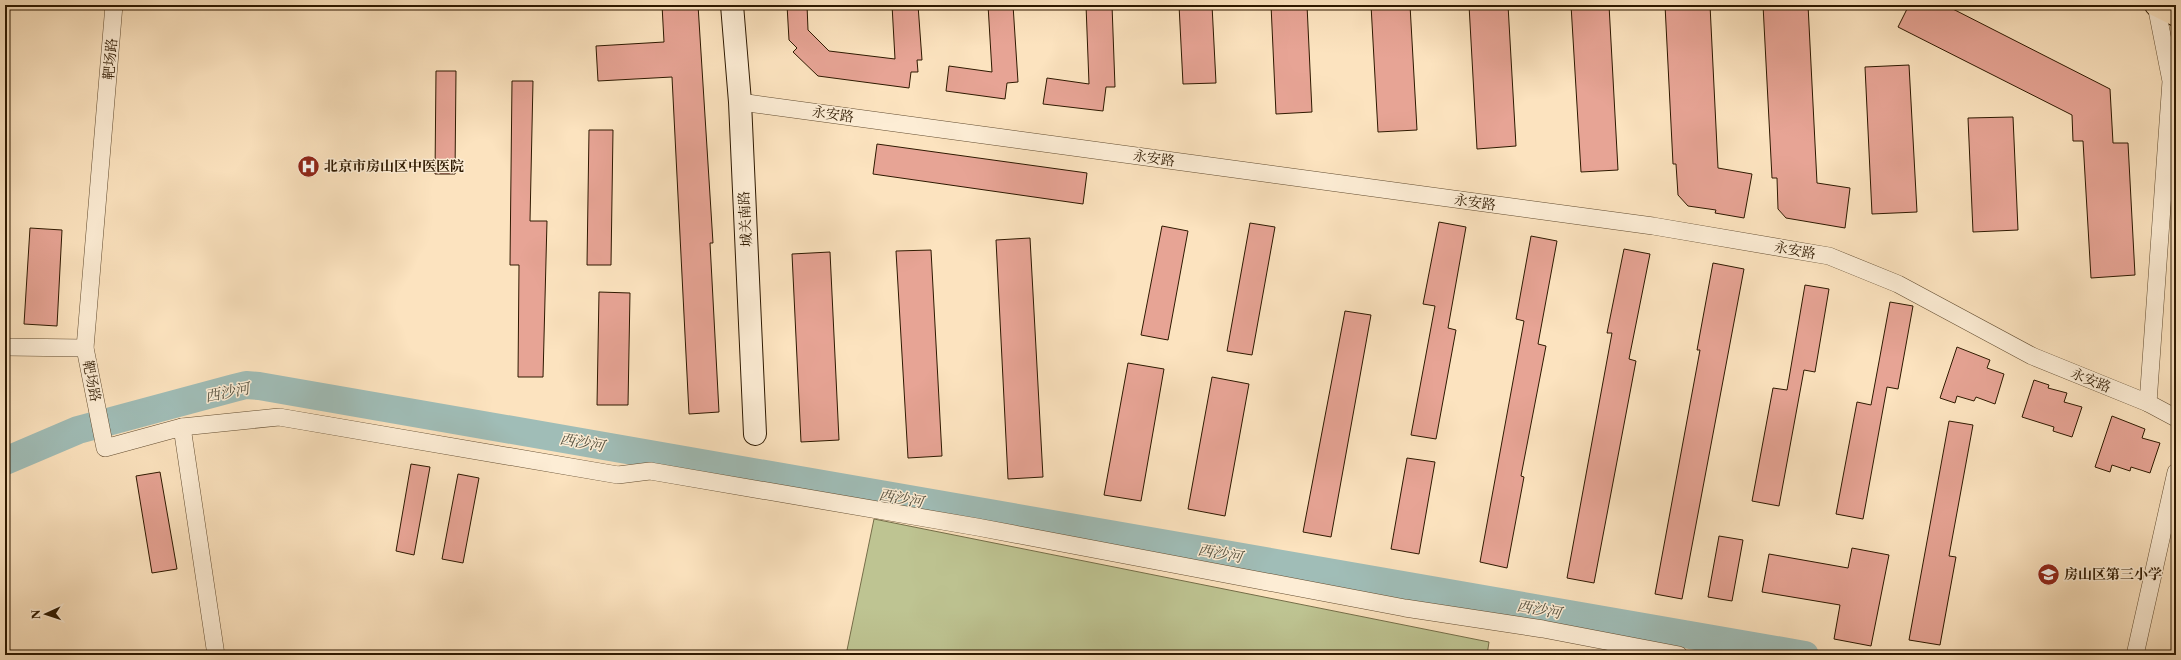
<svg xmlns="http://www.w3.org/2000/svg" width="2181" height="660" font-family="'Libre Caslon Text','Noto Serif SC',serif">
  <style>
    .green { fill: #bec492; stroke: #766e49 }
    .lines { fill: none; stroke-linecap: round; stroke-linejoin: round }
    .river { stroke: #a0bdb7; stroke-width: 28 }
    .building { fill: #e7a495; stroke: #2e1900 }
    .street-casing { stroke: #624c30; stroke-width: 18 }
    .secondary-casing { stroke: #2e1900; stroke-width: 24 }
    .primary-casing { stroke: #2e1900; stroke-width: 24 }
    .street { stroke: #fdedd5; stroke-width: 17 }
    .secondary { stroke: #fdedd5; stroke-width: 22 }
    .primary { stroke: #fce3bf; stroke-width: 22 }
    .labels { text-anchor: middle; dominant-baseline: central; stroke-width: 3; stroke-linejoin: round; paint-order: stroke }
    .street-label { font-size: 14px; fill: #2e1900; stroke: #fdedd5 }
    .poi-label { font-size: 14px; font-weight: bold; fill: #2e1900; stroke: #fdedd5; text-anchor: start }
    .water-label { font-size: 15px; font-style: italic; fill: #565240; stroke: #fdedd5 }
  </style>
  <rect width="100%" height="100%" fill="#fce3bf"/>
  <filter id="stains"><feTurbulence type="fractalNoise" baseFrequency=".005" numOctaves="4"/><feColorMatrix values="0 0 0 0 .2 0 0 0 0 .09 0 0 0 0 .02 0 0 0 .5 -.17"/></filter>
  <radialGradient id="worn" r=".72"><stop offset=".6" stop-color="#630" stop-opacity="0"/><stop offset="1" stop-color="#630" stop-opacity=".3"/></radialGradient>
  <path class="green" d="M874,519L1489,642L1487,655H846Z"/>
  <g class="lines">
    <path class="river" d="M5,461L78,430L234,388L246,385L259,386L1805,655"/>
  </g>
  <g class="building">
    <path d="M662,5H698L713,243H710L719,412L689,414L672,77L598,81L596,46L664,42Z"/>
    <path d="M787,5H807L808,30L829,51L895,59L892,5H918L922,60H917L918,72H911L909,88L818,76L793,52L797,48L789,40Z"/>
    <path d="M988,5H1013L1018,82L1007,83L1005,99L946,91L949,66L992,72Z"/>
    <path d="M1086,5H1112L1115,87H1106L1103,111L1043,104L1047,78L1089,84Z"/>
    <path d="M1179,5H1212L1216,83L1183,84Z"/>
    <path d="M1271,5H1307L1312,112L1276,114Z"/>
    <path d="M1371,5H1410L1417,130L1378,132Z"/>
    <path d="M1469,5H1508L1516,146L1477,149Z"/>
    <path d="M1571,5H1609L1618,170L1581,172Z"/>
    <path d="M1665,5H1710L1718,168L1752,174L1744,218L1715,213L1716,210L1688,206L1678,195L1676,164H1673Z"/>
    <path d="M1763,5H1808L1817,183L1850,188L1845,228L1786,218L1778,209L1777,178H1772Z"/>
    <path d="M1909,5H1945L2110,89L2113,143H2128L2135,275L2091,278L2083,141H2073L2072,115L1898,27Z"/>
    <path d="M1909,65L1917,212L1872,214L1865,67Z"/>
    <path d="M436,71H456L455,174H435Z"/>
    <path d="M512,81H533L530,221H547L543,377H518L519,265H510Z"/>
    <path d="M2013,117L2018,230L1973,232L1968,118Z"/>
    <path d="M589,130H613L611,265H587Z"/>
    <path d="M877,144L1087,173L1083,204L873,174Z"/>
    <path d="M1439,222L1466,227L1448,328L1456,330L1436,439L1411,435L1435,306L1423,304Z"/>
    <path d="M1250,223L1275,227L1252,355L1227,351Z"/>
    <path d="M1162,226L1188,231L1168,340L1141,335Z"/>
    <path d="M30,228L62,230L57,326L24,324Z"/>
    <path d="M1531,236L1557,241L1538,344L1546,346L1521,476L1524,477L1507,568L1480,562L1524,321L1516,319Z"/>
    <path d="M1030,238L1043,477L1008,479L996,240Z"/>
    <path d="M1624,249L1650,254L1629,359L1636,361L1594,583L1567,578L1612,333H1607Z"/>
    <path d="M931,250L942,456L908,458L896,251Z"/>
    <path d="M830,252L839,440L801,442L792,254Z"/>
    <path d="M1713,263L1744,269L1682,599L1655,594L1700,350H1697Z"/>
    <path d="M1805,285L1829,289L1815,372L1804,370L1779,506L1752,501L1773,388L1787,390Z"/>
    <path d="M599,292L630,293L628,405H597Z"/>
    <path d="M1890,302L1913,306L1898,389L1887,387L1863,519L1836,514L1857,402L1871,405Z"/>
    <path d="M1345,311L1371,315L1331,537L1303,532Z"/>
    <path d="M1957,347L1990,360L1987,368L2004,374L1995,404L1976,397L1974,401L1957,396L1955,403L1940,398Z"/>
    <path d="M1128,363L1164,369L1141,501L1104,495Z"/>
    <path d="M1212,377L1249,384L1225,516L1188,509Z"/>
    <path d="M2034,380L2049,385L2048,388L2067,393L2064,402L2082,407L2072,437L2053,431L2054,427L2022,417Z"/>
    <path d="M2112,416L2145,429L2142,438L2160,443L2150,473L2131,467L2130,471L2112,465L2110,472L2095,467Z"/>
    <path d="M1949,421L1973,425L1949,556L1956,557L1940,645L1909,640Z"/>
    <path d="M1407,458L1435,462L1419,554L1391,549Z"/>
    <path d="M411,464L430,467L414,555L396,551Z"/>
    <path d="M160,472L177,569L152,573L136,476Z"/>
    <path d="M458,474L479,478L463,563L442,559Z"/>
    <path d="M1719,536L1743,540L1732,601L1708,597Z"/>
    <path d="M1852,548L1889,555L1871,646L1834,639L1840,605L1762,592L1769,554L1848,568Z"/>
  </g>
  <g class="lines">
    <defs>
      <g id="street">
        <path d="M114,5L85,348L105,448L182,427L216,655"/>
        <path d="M740,102L1653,226L1829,256L1898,284L2032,356L2148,403L2176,418"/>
        <path d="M5,347L85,348"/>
        <path d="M2148,403L2171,81L2156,5"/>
        <path d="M182,427L279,417L618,475L650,471L977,527L1405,608L1543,629L1679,655"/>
        <path d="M2135,655L2176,472"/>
      </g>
      <path id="secondary" d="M732,5L740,102L755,434"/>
      <path id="primary" d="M2156,5L2176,15"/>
    </defs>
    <use href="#street" class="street-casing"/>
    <use href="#secondary" class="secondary-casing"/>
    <use href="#primary" class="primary-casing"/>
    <use href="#street" class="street"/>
    <use href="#secondary" class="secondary"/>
    <use href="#primary" class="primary"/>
  </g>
  <defs>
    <symbol id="hospital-disc" viewBox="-11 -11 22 22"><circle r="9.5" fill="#8f2418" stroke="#fdedd5"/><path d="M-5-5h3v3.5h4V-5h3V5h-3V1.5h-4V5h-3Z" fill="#fff"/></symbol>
    <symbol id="school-disc" viewBox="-11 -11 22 22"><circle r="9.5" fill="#8f2418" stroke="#fdedd5"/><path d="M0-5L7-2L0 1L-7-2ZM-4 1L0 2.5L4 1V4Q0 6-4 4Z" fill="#fff"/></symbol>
  </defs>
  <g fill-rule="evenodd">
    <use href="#hospital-disc" x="296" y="154" width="25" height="25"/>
    <use href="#school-disc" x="2036" y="562" width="25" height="25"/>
  </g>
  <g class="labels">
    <g class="street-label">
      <text transform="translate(110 59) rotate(-85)">靶场路</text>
      <text transform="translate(833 114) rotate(8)">永安路</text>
      <text transform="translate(1154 158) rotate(8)">永安路</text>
      <text transform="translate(1475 202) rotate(8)">永安路</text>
      <text transform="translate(745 219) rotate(-93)">城关南路</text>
      <text transform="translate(1795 250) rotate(10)">永安路</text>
      <text transform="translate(2091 380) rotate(22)">永安路</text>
      <text transform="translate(92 381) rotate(79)">靶场路</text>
    </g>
    <g class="poi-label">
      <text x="324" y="166">北京市房山区中医医院</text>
      <text x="2064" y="574">房山区第三小学</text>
    </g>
    <g class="water-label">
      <text transform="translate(227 392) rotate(-11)">西沙河</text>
      <text transform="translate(582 442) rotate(10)">西沙河</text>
      <text transform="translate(901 498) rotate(10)">西沙河</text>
      <text transform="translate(1220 553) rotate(10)">西沙河</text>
      <text transform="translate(1539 609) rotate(10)">西沙河</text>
    </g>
  </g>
  <rect width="2181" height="660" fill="none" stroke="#fce3bf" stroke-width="20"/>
  <rect x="6" y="6" width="2169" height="648" fill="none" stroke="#2e1900" stroke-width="2"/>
  <rect x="10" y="10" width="2161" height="640" fill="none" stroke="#2e1900"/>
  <g transform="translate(46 614) rotate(267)" stroke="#fdedd5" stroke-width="3" paint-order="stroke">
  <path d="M0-3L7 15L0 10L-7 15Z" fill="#2e1900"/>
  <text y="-6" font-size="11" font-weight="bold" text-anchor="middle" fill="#2e1900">N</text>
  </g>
  <rect width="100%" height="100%" filter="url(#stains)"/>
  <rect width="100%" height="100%" fill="url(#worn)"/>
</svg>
